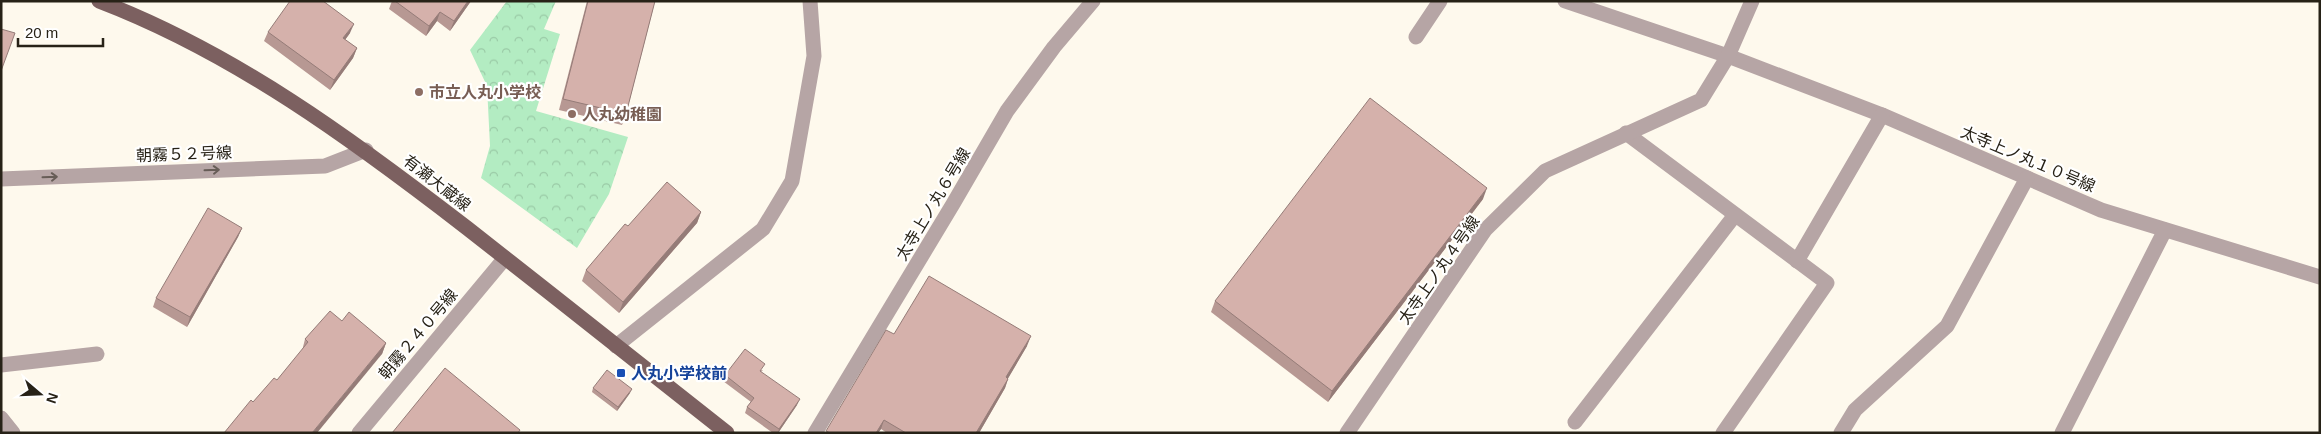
<svg xmlns="http://www.w3.org/2000/svg" width="2321" height="434" font-family="Helvetica,'Noto Sans JP',sans-serif">
  <style>
    .park { fill: url(#park-crowns) }
    .lines { fill: none; stroke-linecap: round; stroke-linejoin: round }
    .minor { stroke: #b6a5a5; stroke-width: 15 }
    .major { stroke: #7c6060; stroke-width: 15 }
    .wall { fill: #b79893 }
    .shaded-wall { fill: #957c78 }
    .building { fill: #d5b1ab; stroke: #957c78 }
    .oneway { stroke: #675d57 }
    .education-dot { fill: #8d6e63; stroke: #fff; stroke-width: 2 }
    .transit-dot { fill: #1a4fb4; stroke: #fff; stroke-width: 2 }
    .labels { text-anchor: middle; dominant-baseline: central; stroke-width: 4.5; stroke-linejoin: round; paint-order: stroke }
    .education-label { font-size: 16px; font-weight: bold; fill: #785e54; stroke: #fff; text-anchor: start }
    .street-label { font-size: 16px; fill: #272217; stroke: #fff }
    .transit-label { font-size: 16px; font-weight: bold; fill: #164399; stroke: #fff; text-anchor: start }
  </style>
  <defs>
    <pattern id="park-crowns" width="20" height="18" patternUnits="userSpaceOnUse" patternTransform="scale(1.25)"><rect width="20" height="18" fill="#b3ecc2"/><path d="M2 6a3 3 0 1 1 6 0M12 15a3 3 0 1 1 6 0" fill="none" stroke="#9acaa6"/></pattern>
  </defs>
  <rect width="100%" height="100%" fill="#fef9ed"/>
  <path class="park" d="M507,1H556L544,29L560,34L536,111L628,137L609,194L577,248L481,178L490,146L487,86L470,50Z"/>
  <g class="lines">
    <g class="minor">
      <path d="M1565,1L1728,56L1882,115L2101,210L2320,277"/>
      <path d="M1416,37L1440,1"/>
      <path d="M1626,133L1827,283L1723,433"/>
      <path d="M1,179L325,166L366,150"/>
      <path d="M1797,261L1882,115"/>
      <path d="M616,346L763,229L792,181L814,56L810,1"/>
      <path d="M1,365L97,354"/>
      <path d="M1,418L13,433"/>
      <path d="M1575,422L1735,215"/>
      <path d="M359,433L505,258"/>
      <path d="M815,433L953,204L1007,111L1054,47L1093,1"/>
      <path d="M1347,433L1485,230L1545,171L1701,100L1728,56L1752,1"/>
      <path d="M1841,433L1855,410L1947,326L2027,178"/>
      <path d="M2062,433L2165,230"/>
    </g>
    <path class="major" d="M99,1C235,53 353,140 467,228C554,296 641,365 727,433"/>
  </g>
  <g class="wall">
    <path d="M392,1H471L450,31L437,21L426,36L389,9Z"/>
    <path d="M587,1H655L626,114L622,125L559,110Z"/>
    <path d="M268,32L350,33L345,40L357,48L353,58L330,90L264,41Z"/>
    <path d="M1483,199L1328,402L1211,312L1215,301Z"/>
    <path d="M701,212L697,223L619,313L582,281L586,270L628,226Z"/>
    <path d="M242,228L238,237L187,327L153,307L156,298Z"/>
    <path d="M342,321L386,343L382,354L224,433L253,402L277,380L302,351L305,339Z"/>
    <path d="M894,334L1027,346L1008,378V379L1005,388L979,433H887L881,429L878,433H826Z"/>
    <path d="M763,370L761,372L797,405L778,433H773L745,413L747,407L751,402L723,381L725,375Z"/>
    <path d="M593,388L630,393L617,411L592,392Z"/>
  </g>
  <g class="shaded-wall">
    <path d="M468,1H471L450,31L454,21Z"/>
    <path d="M440,12L437,21L426,36L429,26Z"/>
    <path d="M354,24L350,33L339,48L343,38Z"/>
    <path d="M357,48L353,58L330,90L334,80Z"/>
    <path d="M1487,188L1483,199L1328,402L1332,391Z"/>
    <path d="M701,212L697,223L619,313L623,302Z"/>
    <path d="M242,228L238,237L187,327L190,317Z"/>
    <path d="M1031,336L1027,346L1003,387L1006,377Z"/>
    <path d="M386,343L382,354L317,433H312Z"/>
    <path d="M1008,379L1005,388L979,433H976Z"/>
    <path d="M632,389L630,393L617,411L618,407Z"/>
    <path d="M800,399L797,405L778,433L779,429Z"/>
    <path d="M884,420L881,429L878,433H876Z"/>
  </g>
  <g class="building">
    <path d="M290,1H323L354,24L343,38L357,48L334,80L268,32Z"/>
    <path d="M395,1H468L454,21L440,12L429,26Z"/>
    <path d="M588,1H655L626,114L563,99Z"/>
    <path d="M1,29L15,33L1,71Z"/>
    <path d="M1370,98L1487,188L1332,391L1215,301Z"/>
    <path d="M667,182L701,212L623,302L586,270L625,224L628,226Z"/>
    <path d="M208,208L242,228L190,317L156,298Z"/>
    <path d="M929,276L1031,336L1006,377L1008,379L976,433H906L884,420L876,433H830L826,431L886,330L894,334Z"/>
    <path d="M330,311L342,321L349,312L386,343L312,433H224L251,400L253,402L274,378L277,380L308,342L305,339Z"/>
    <path d="M745,349L765,364L760,371L800,399L779,429L747,407L754,398L725,375Z"/>
    <path d="M445,368L520,430L518,433H392Z"/>
    <path d="M607,370L632,389L618,407L593,388Z"/>
  </g>
  <defs><path id="oneway-shaft" d="M-6 0H5M1.5-3L5.5 0L1.5 3" fill="none" stroke-width="1.6" stroke-linecap="round" stroke-linejoin="round" transform="scale(1.25)"/></defs>
  <g class="oneway">
    <use href="#oneway-shaft" transform="translate(212 170) rotate(-2)"/>
    <use href="#oneway-shaft" transform="translate(50 177) rotate(-2)"/>
  </g>
  <g class="education-dot">
    <circle cx="419" cy="92" r="5"/>
    <circle cx="572" cy="114" r="5"/>
  </g>
  <rect class="transit-dot" x="616" y="368" width="10" height="10" rx="2.5"/>
  <g class="labels">
    <g class="education-label">
      <text x="429" y="92">市立人丸小学校</text>
      <text x="582" y="114">人丸幼稚園</text>
    </g>
    <g class="street-label">
      <text transform="translate(184 154) rotate(-2)">朝霧５２号線</text>
      <text transform="translate(2028 159) rotate(23)">太寺上ノ丸１０号線</text>
      <text transform="translate(437 183) rotate(38)">有瀬大蔵線</text>
      <text transform="translate(933 204) rotate(-59)">太寺上ノ丸６号線</text>
      <text transform="translate(1439 270) rotate(-55)">太寺上ノ丸４号線</text>
      <text transform="translate(418 334) rotate(-50)">朝霧２４０号線</text>
    </g>
    <g class="transit-label">
      <text x="631" y="373">人丸小学校前</text>
    </g>
  </g>
  <rect width="2321" height="434" fill="none" stroke="#272217" stroke-width="5"/>
  <g transform="translate(40 394) rotate(109)" stroke="#ffffff" stroke-width="4" paint-order="stroke">
  <path d="M0-4L9 19L0 12L-9 19Z" fill="#272217"/>
  <text y="-8" font-size="14" font-weight="bold" text-anchor="middle" fill="#272217">N</text>
  </g>
  <path d="M18 38v8h85v-8" fill="none" stroke="#272217" stroke-width="2.5"/>
  <text x="25" y="38" font-size="15" fill="#272217" stroke="#ffffff" stroke-width="4" paint-order="stroke">20 m</text>
</svg>
